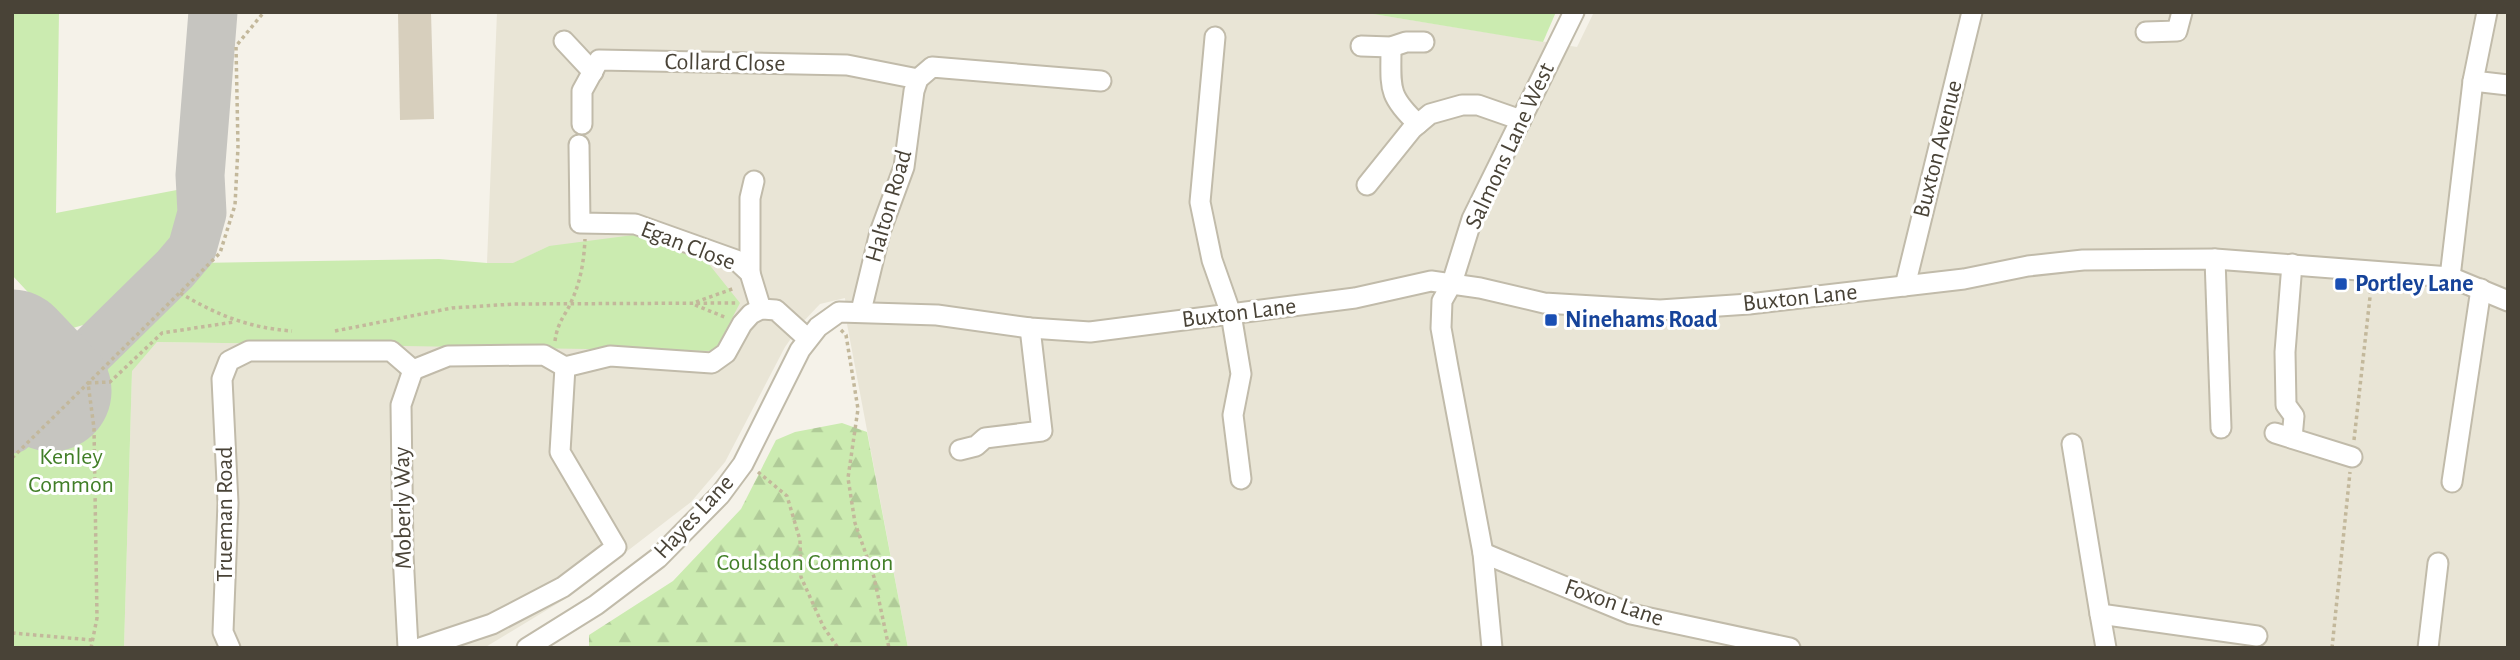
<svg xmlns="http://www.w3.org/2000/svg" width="2520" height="660" font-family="'Alegreya Sans',sans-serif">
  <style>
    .residential { fill: #e9e5d6 }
    .green { fill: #cbebb0 }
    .forest { fill: url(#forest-firs) }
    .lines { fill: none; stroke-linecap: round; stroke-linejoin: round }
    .taxiway { stroke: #c6c5c0; stroke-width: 49 }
    .runway { stroke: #c6c5c0; stroke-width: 121 }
    .building { fill: #d7cfbd }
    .minor-casing { stroke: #c1bbaa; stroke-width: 23 }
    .path { stroke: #c3b89b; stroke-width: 3.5; stroke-dasharray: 3.5 3.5; stroke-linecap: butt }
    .minor { stroke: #fff; stroke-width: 19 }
    .transit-dot { fill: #1a4fb4; stroke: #fff; stroke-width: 2.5 }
    .labels { text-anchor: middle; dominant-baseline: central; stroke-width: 6; stroke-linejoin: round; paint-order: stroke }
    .street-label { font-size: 24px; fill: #494337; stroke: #fff }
    .transit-label { font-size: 24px; font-weight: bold; fill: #164399; stroke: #fff; text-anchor: start }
    .park-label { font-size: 24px; fill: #417e27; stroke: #fff }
  </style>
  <defs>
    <pattern id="forest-firs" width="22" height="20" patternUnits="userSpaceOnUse" patternTransform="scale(1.75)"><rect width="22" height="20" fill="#cbebb0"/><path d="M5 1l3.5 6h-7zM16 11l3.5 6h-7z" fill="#b0cb98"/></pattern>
  </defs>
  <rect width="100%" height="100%" fill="#f5f2e9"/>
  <path class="residential" d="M497,12H1361L1577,47L1594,12H2508V648H908L847,324L845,298L820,304L802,323L785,347L725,462L691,502L565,599L484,648H124L132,370L157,342L715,350L549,246L514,263H487Z"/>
  <g class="green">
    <path d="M12,12H59L56,213L182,189V239L107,318L73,328L52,318L12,275Z"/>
    <path d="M1361,12H1556L1543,42Z"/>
    <path d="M641,234L708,263L740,303L715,351L157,342L132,371L124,648H12V446L198,263L439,259L487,263H513L549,246Z"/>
  </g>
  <path class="forest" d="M842,423L867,432L908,648H589V635L673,581L741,509L776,440L795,432Z"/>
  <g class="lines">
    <path class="taxiway" d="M12,429L175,269L192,249L202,213L200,175L213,12"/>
    <path class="runway" d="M12,350L51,391"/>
  </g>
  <path class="building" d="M398,12H431L434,119L400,120Z"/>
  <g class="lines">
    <defs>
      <g id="minor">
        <path d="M2146,32L2177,31L2182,12"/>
        <path d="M1215,37L1200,202L1212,260L1231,314L1241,374L1233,415L1241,479"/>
        <path d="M564,41L593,72"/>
        <path d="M1361,46L1391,47L1406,42H1424"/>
        <path d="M1391,47C1391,88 1387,95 1418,124"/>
        <path d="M2473,81L2508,85"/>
        <path d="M582,124V91L599,60L847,65L918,79"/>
        <path d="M579,145L580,223L635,224L736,260L750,273L761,309"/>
        <path d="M1367,185L1412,129L1430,114L1462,105H1478L1521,120"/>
        <path d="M2215,259L2221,428"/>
        <path d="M2292,264L2285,352L2286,405L2294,416L2292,438"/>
        <path d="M750,273V198L754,181"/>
        <path d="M2450,277L2473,81L2487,12"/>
        <path d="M1905,286L1972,12"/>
        <path d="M861,311L880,232L904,167L914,91L918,79L932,67L1101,81"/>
        <path d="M2275,433L2352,457"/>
        <path d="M2072,444L2100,614L2257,636"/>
        <path d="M960,450L976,446L985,438L1042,431L1030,328"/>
        <path d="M2452,482L2481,289"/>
        <path d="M1483,553L1631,614L1790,648"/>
        <path d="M2100,614L2106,648"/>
        <path d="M230,648L223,632L228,503L222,379L229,361L249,351H391L413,370L448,356L544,355L565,367L610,356L712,363L726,353L742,324L751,314L761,309L776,310L808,339"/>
        <path d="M408,648L403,554L401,405L413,370"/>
        <path d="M420,648L492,624L563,587L616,547L560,452L565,367"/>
        <path d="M527,648L596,605L658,558L720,495L743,464L800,350L818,327L839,312L937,315L1030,328L1090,332L1355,298L1431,281L1480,288L1544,303L1660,310L1749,304L1964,279L2028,266L2083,260L2215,259L2450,277L2508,301"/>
        <path d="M1492,648L1483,553L1448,367L1441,328L1442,301L1452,283L1472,219L1574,12"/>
        <path d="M2428,648L2438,563"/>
      </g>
    </defs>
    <use href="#minor" class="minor-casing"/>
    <g class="path">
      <path d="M180,293C217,315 249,328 292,331"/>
      <path d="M696,302L735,288"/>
      <path d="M695,305L727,318"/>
      <path d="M841,330L846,335L858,409L848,478L855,523L874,577L889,648"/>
      <path d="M335,331L452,308L514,304L738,303"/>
      <path d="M555,341C558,320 565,317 572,300C581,280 584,260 585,239"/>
      <path d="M2354,440L2371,288"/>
      <path d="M12,458L220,253L235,205L238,147L236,46L264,12"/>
      <path d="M758,472L787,496L800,540L801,577L823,626L838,648"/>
      <path d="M12,633L92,640"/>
      <path d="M91,648L97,618L94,428L88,383L110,382L162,333L234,322"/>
      <path d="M2332,648L2350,472"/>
    </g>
    <use href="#minor" class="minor"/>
  </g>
  <g class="transit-dot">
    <rect x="2334" y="277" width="14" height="14" rx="3.5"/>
    <rect x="1544" y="313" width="14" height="14" rx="3.5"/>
  </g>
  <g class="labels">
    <g class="street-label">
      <text transform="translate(725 63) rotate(1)">Collard Close</text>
      <text transform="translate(1510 146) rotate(-65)">Salmons Lane West</text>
      <text transform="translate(1938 149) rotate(-76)">Buxton Avenue</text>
      <text transform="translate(889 206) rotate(-74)">Halton Road</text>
      <text transform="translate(688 246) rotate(21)">Egan Close</text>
      <text transform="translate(1800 298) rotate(-6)">Buxton Lane</text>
      <text transform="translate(1239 313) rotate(-7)">Buxton Lane</text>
      <text transform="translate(403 508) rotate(-91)">Moberly Way</text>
      <text transform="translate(225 514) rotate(-90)">Trueman Road</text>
      <text transform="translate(694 517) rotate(-47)">Hayes Lane</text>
      <text transform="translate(1614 603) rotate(19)">Foxon Lane</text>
    </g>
    <g class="transit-label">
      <text x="2355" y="284">Portley Lane</text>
      <text x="1565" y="320">Ninehams Road</text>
    </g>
    <g class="park-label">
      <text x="71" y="457">Kenley<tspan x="71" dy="28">Common</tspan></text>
      <text x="805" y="563">Coulsdon Common</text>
    </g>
  </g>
  <rect width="2520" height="660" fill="none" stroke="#494337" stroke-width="28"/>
</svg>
